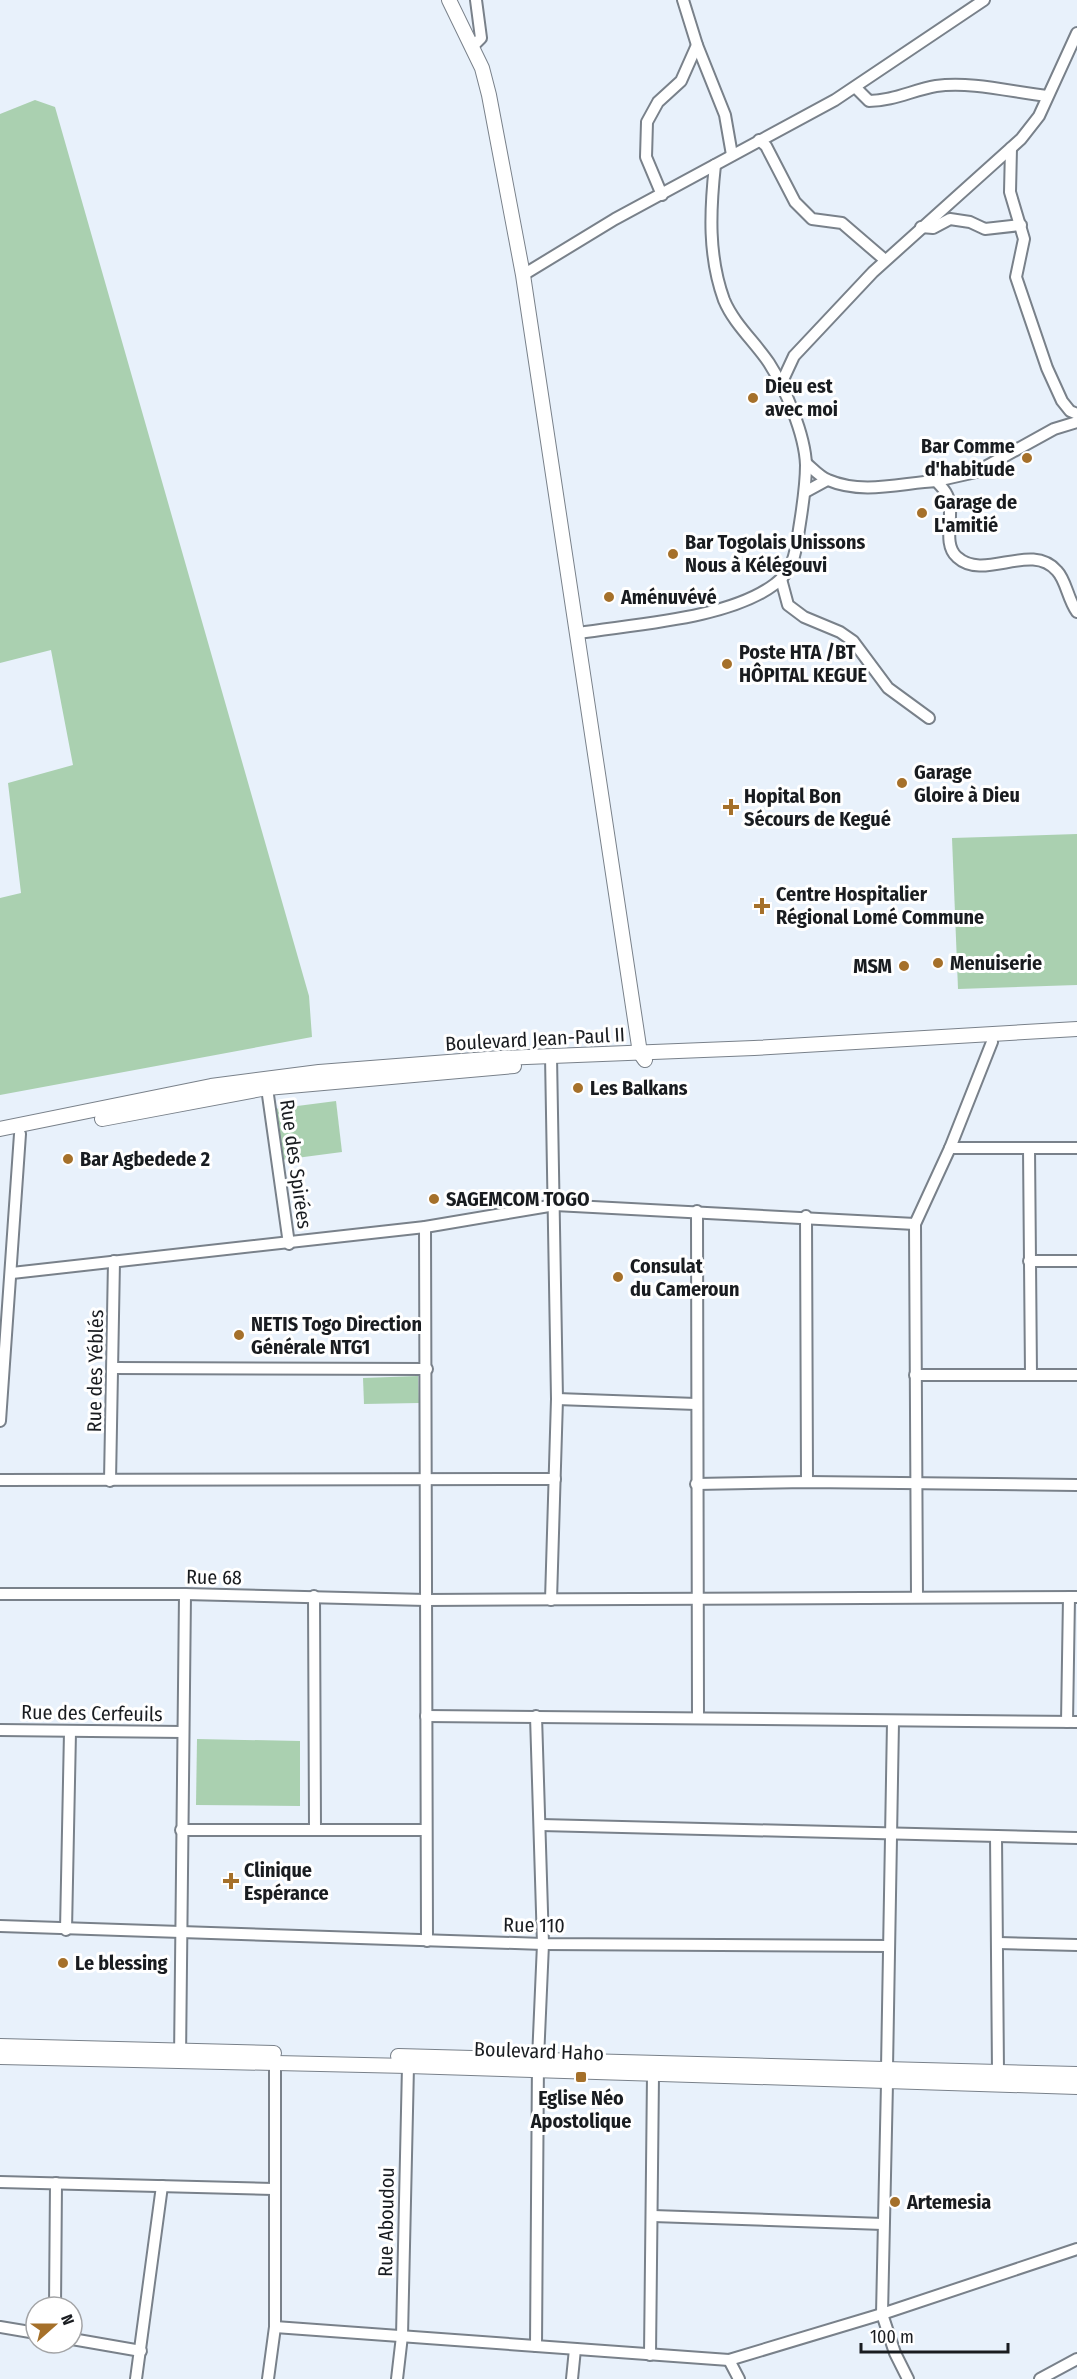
<svg xmlns="http://www.w3.org/2000/svg" width="1077" height="2379" font-family="'Fira Sans Condensed',sans-serif">
  <style>
    .green { fill: #aad0b0 }
    .lines { fill: none; stroke-linecap: round; stroke-linejoin: round }
    .minor-casing { stroke: #79818a; stroke-width: 14 }
    .major-casing { stroke: #79818a; stroke-width: 16 }
    .minor { stroke: #fff; stroke-width: 10 }
    .major { stroke: #fff; stroke-width: 14 }
    .poi-dot { fill: #a5702a; stroke: #fff; stroke-width: 2 }
    .labels { text-anchor: middle; dominant-baseline: central; stroke-width: 6; stroke-linejoin: round; paint-order: stroke }
    .poi-label { font-size: 20px; font-weight: bold; fill: #191c20; stroke: #fff; text-anchor: start }
    .street-label { font-size: 20px; fill: #191c20; stroke: #fff }
  </style>
  <rect width="100%" height="100%" fill="#e8f1fb"/>
  <g class="green">
    <path d="M35,100L55,107L309,996L312,1037L0,1095V898L21,893L8,783L73,765L51,650L0,663V114Z"/>
    <path d="M1077,834V985L958,989L952,838Z"/>
    <path d="M336,1101L342,1152L281,1160L274,1109Z"/>
    <path d="M418,1376L419,1403L364,1404L363,1378Z"/>
    <path d="M197,1739L300,1741V1806L196,1805Z"/>
  </g>
  <g class="lines">
    <defs>
      <g id="minor">
        <path d="M683,0L697,45L725,115L732,155"/>
        <path d="M472,47L481,38L476,0"/>
        <path d="M856,88L869,101C893,101 913,90 936,86C971,81 1012,92 1047,96"/>
        <path d="M759,140L766,146L795,202L812,219L842,223L885,260"/>
        <path d="M1011,148L1010,192L1024,239L1016,277L1047,368L1062,401L1070,411L1077,414"/>
        <path d="M662,195L646,157L647,122L658,102L681,81L697,45"/>
        <path d="M921,227L933,228L950,219L970,222L985,229L1021,225"/>
        <path d="M523,275L615,219L835,100L984,0"/>
        <path d="M781,384L794,356L873,272L1021,139L1039,116L1077,33"/>
        <path d="M806,463C812,468 820,477 828,480C863,495 901,483 936,481C940,485 945,490 947,495C956,513 941,543 957,557C984,582 1031,541 1057,571C1066,580 1068,600 1077,612"/>
        <path d="M936,481L976,472L1054,429L1077,422"/>
        <path d="M805,492L827,480"/>
        <path d="M781,579L788,605L804,617L840,632L853,641L888,688L929,718"/>
        <path d="M579,633C636,624 729,619 775,584C796,569 796,547 800,523C803,504 806,484 806,465C805,434 785,388 769,363C755,342 734,324 724,300C708,256 710,211 715,165"/>
        <path d="M267,1088L289,1244"/>
        <path d="M950,1148H1077"/>
        <path d="M1029,1148L1031,1375"/>
        <path d="M697,1211L698,1717"/>
        <path d="M806,1216L807,1482"/>
        <path d="M425,1227L427,1941"/>
        <path d="M1029,1261H1077"/>
        <path d="M12,1273L425,1227L555,1205L915,1224"/>
        <path d="M113,1368L427,1369"/>
        <path d="M915,1375H1077"/>
        <path d="M557,1399L696,1404"/>
        <path d="M0,1421L20,1134"/>
        <path d="M0,1480L555,1479"/>
        <path d="M110,1481L114,1261"/>
        <path d="M696,1484L807,1482L1077,1485"/>
        <path d="M0,1594H185L426,1600L1077,1597"/>
        <path d="M314,1596L315,1830"/>
        <path d="M917,1597L915,1224L950,1148L992,1042"/>
        <path d="M551,1600L557,1399L551,1056"/>
        <path d="M426,1716L1077,1722"/>
        <path d="M1067,1722L1069,1597"/>
        <path d="M0,1730L183,1732"/>
        <path d="M541,1825L1077,1838"/>
        <path d="M181,1830H425"/>
        <path d="M996,1836L998,2072"/>
        <path d="M0,1926L543,1944L889,1946"/>
        <path d="M66,1930L70,1732"/>
        <path d="M998,1943L1077,1945"/>
        <path d="M180,2059L185,1594"/>
        <path d="M887,2068L893,1722"/>
        <path d="M887,2083L882,2314L895,2353L908,2379"/>
        <path d="M0,2182L273,2189"/>
        <path d="M653,2216L883,2224"/>
        <path d="M55,2307L56,2183"/>
        <path d="M0,2327L36,2333"/>
        <path d="M275,2327L729,2360L882,2314L1077,2249"/>
        <path d="M72,2339L141,2351"/>
        <path d="M536,2346L538,2059L543,1944L536,1716"/>
        <path d="M650,2355L653,2075"/>
        <path d="M729,2360L739,2379"/>
        <path d="M136,2379L162,2186"/>
        <path d="M268,2379L275,2327V2062"/>
        <path d="M397,2379L402,2336L408,2066"/>
        <path d="M572,2379L575,2349"/>
        <path d="M1040,2379L1077,2359"/>
      </g>
      <g id="major">
        <path d="M449,0L482,68L489,95L523,275L640,1053L645,1060"/>
        <path d="M102,1119L267,1088L514,1066"/>
        <path d="M0,1129L211,1086L319,1072L500,1058L754,1048L1077,1029"/>
        <path d="M0,2046L274,2053"/>
        <path d="M398,2056L1077,2074"/>
        <path d="M0,2057L408,2066L1077,2087"/>
      </g>
    </defs>
    <use href="#minor" class="minor-casing"/>
    <use href="#major" class="major-casing"/>
    <use href="#minor" class="minor"/>
    <use href="#major" class="major"/>
  </g>
  <g class="poi-dot">
    <circle cx="753" cy="398" r="6"/>
    <circle cx="1027" cy="458" r="6"/>
    <circle cx="922" cy="513" r="6"/>
    <circle cx="673" cy="554" r="6"/>
    <circle cx="609" cy="597" r="6"/>
    <circle cx="727" cy="664" r="6"/>
    <circle cx="902" cy="783" r="6"/>
    <path d="M728 798h6v6h6v6h-6v6h-6v-6h-6v-6h6z"/>
    <path d="M759 897h6v6h6v6h-6v6h-6v-6h-6v-6h6z"/>
    <circle cx="938" cy="963" r="6"/>
    <circle cx="904" cy="966" r="6"/>
    <circle cx="578" cy="1088" r="6"/>
    <circle cx="68" cy="1159" r="6"/>
    <circle cx="434" cy="1199" r="6"/>
    <circle cx="618" cy="1277" r="6"/>
    <circle cx="239" cy="1335" r="6"/>
    <path d="M228 1872h6v6h6v6h-6v6h-6v-6h-6v-6h6z"/>
    <circle cx="63" cy="1963" r="6"/>
    <rect x="575" y="2071" width="12" height="12" rx="3"/>
    <circle cx="895" cy="2202" r="6"/>
  </g>
  <g class="labels">
    <g class="poi-label">
      <text x="765" y="386">Dieu est<tspan x="765" dy="23">avec moi</tspan></text>
      <text x="1015" y="446" text-anchor="end">Bar Comme<tspan x="1015" dy="23">d'habitude</tspan></text>
      <text x="934" y="502">Garage de<tspan x="934" dy="23">L'amitié</tspan></text>
      <text x="685" y="542">Bar Togolais Unissons<tspan x="685" dy="23">Nous à Kélégouvi</tspan></text>
      <text x="621" y="597">Aménuvévé</text>
      <text x="739" y="652">Poste HTA /BT<tspan x="739" dy="23">HÔPITAL KEGUE</tspan></text>
      <text x="914" y="772">Garage<tspan x="914" dy="23">Gloire à Dieu</tspan></text>
      <text x="744" y="796">Hopital Bon<tspan x="744" dy="23">Sécours de Kegué</tspan></text>
      <text x="776" y="894">Centre Hospitalier<tspan x="776" dy="23">Régional Lomé Commune</tspan></text>
      <text x="950" y="963">Menuiserie</text>
      <text x="892" y="966" text-anchor="end">MSM</text>
      <text x="590" y="1088">Les Balkans</text>
      <text x="80" y="1159">Bar Agbedede 2</text>
      <text x="446" y="1199">SAGEMCOM TOGO</text>
      <text x="630" y="1266">Consulat<tspan x="630" dy="23">du Cameroun</tspan></text>
      <text x="251" y="1324">NETIS Togo Direction<tspan x="251" dy="23">Générale NTG1</tspan></text>
      <text x="244" y="1870">Clinique<tspan x="244" dy="23">Espérance</tspan></text>
      <text x="75" y="1963">Le blessing</text>
      <text x="581" y="2098" text-anchor="middle">Eglise Néo<tspan x="581" dy="23">Apostolique</tspan></text>
      <text x="907" y="2202">Artemesia</text>
    </g>
    <g class="street-label">
      <text transform="translate(535 1039) rotate(-3)">Boulevard Jean-Paul II</text>
      <text transform="translate(296 1164) rotate(82)">Rue des Spirées</text>
      <text transform="translate(95 1371) rotate(-89)">Rue des Yéblés</text>
      <text transform="translate(214 1577) rotate(1)">Rue 68</text>
      <text transform="translate(92 1713) rotate(1)">Rue des Cerfeuils</text>
      <text transform="translate(534 1925) rotate(1)">Rue 110</text>
      <text transform="translate(539 2051) rotate(2)">Boulevard Haho</text>
      <text transform="translate(386 2222) rotate(-89)">Rue Aboudou</text>
    </g>
  </g>
  <g transform="translate(54 2325) rotate(69)"><circle r="28" fill="#ffffff" stroke="#a3a4a6" stroke-width="1.5"/>
  <path d="M0-4.5L10 22L0 15L-10 22Z" fill="#a5702a"/>
  <text y="-9" font-size="16" font-weight="bold" text-anchor="middle" fill="#191c20">N</text>
  </g>
  <path d="M861 2343v9h147v-9" fill="none" stroke="#191c20" stroke-width="3"/>
  <text x="870" y="2343" font-size="18" fill="#191c20" stroke="#ffffff" stroke-width="4.5" paint-order="stroke">100 m</text>
</svg>
